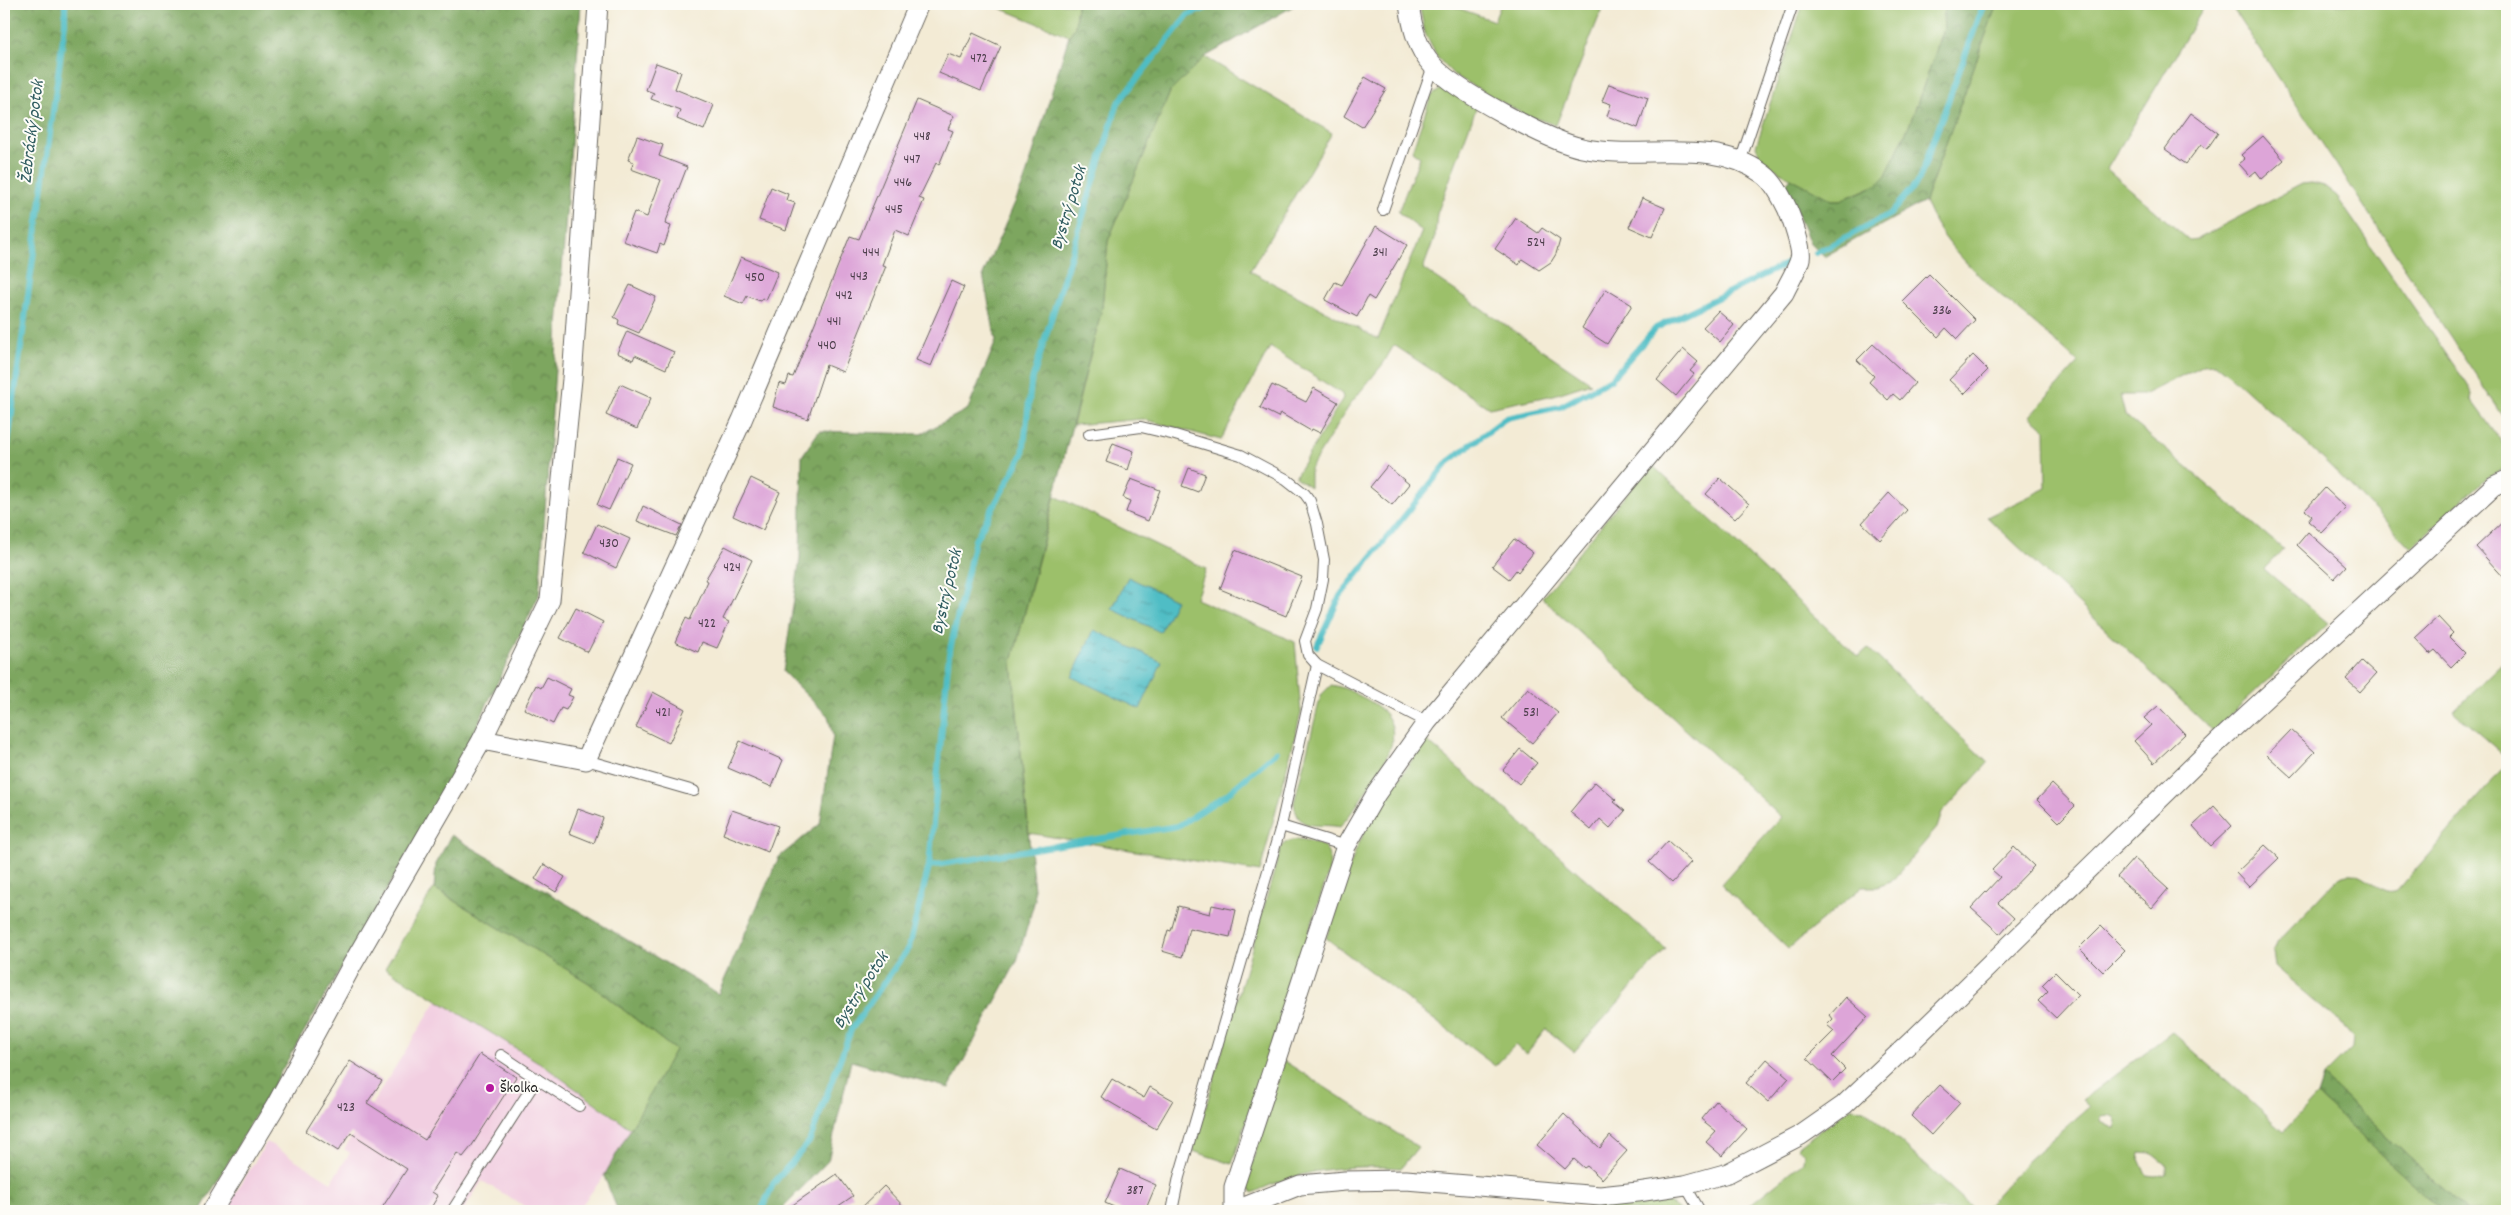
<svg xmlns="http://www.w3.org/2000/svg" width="2511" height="1215" font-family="Dekko,sans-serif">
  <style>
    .built { fill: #f2cfe1 }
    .green { fill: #9cc06b; stroke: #5c6e44; fill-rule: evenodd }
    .forest { fill: url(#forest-crowns); stroke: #4c613e }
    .water { fill: url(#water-ripples); stroke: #366c70 }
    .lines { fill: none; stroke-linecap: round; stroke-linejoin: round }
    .stream { stroke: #4fbdc5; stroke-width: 6 }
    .building { fill: #dda5d8 }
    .service-casing { stroke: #67645d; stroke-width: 12 }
    .minor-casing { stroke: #67645d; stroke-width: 21 }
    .service { stroke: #fff; stroke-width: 10 }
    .minor { stroke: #fff; stroke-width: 19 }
    .poi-dot { fill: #b5179e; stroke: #fdfcf7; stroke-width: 2 }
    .labels { text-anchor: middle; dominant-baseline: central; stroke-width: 4; stroke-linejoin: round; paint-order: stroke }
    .number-label { font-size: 14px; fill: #4c3e4b }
    .poi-label { font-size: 16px; fill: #1c1c1c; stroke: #fdfcf7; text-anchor: start }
    .water-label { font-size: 18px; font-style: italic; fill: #305c60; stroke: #fdfcf7 }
  </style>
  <defs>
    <pattern id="forest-crowns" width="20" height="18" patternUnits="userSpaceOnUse" patternTransform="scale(1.25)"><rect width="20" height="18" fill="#7da65f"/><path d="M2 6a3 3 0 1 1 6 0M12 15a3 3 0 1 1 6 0" fill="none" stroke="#66864e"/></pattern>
    <pattern id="water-ripples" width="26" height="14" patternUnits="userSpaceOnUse" patternTransform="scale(1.25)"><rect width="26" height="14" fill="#4fbdc5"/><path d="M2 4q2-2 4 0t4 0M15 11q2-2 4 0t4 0" fill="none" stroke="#41999f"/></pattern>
  </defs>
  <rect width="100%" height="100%" fill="#fdfcf7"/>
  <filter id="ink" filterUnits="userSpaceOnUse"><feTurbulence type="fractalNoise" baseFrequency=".02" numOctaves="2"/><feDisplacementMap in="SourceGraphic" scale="10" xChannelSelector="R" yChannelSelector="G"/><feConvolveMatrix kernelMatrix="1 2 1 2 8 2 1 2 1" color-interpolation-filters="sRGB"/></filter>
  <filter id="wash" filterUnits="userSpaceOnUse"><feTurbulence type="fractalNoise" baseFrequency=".0096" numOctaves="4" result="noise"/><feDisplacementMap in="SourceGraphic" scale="20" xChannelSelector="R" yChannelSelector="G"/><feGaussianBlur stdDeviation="1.12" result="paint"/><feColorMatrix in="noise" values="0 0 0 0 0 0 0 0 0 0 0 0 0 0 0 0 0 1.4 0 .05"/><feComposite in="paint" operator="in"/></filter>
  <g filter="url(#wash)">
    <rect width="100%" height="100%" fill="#f3ebd5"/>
    <path class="built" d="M437,1000L540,1063L631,1129L604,1176L577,1211H533L482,1181L463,1211H224L267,1142L331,1182L350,1153L344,1149Z"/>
    <g class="green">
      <path d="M990,4H1077L1075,27L1069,36Z"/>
      <path d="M1419,4H1447L1494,21L1501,4H1604L1556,125L1525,115L1454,75L1437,57L1425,33Z"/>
      <path d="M1803,4H1948L1943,14L1944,29L1909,126L1886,175L1876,185L1841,200H1832L1822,197L1762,161L1756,146Z"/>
      <path d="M1997,4H2206L2107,169L2189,240L2197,239L2302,184L2312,183L2323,186L2337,197L2467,384L2472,394L2471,400L2507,449V467L2487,477L2411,548C2364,498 2316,450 2264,406C2248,392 2233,377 2215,364L2203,365L2143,395H2120L2125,415L2283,549L2264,569L2328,623L2213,731L1987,517L2046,488L2045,429L2030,416L2078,363C2032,316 1946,263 1925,201Z"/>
      <path d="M2229,4H2507V422L2235,12Z"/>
      <path d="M1205,57L1332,133L1250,271L1378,339L1422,231L1398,212L1420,157L1412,151L1431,96L1441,89L1449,91L1477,106L1437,214L1435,236L1423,269L1591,383L1554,395L1489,408L1394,345L1383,364L1351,403L1310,469V487L1295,477L1343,398L1342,394L1270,347L1221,440L1143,419L1073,425L1102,308L1108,241L1170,92Z"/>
      <path d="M1651,464L1858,657L1868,648L1988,763L1942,813L1937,828L1891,882L1877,887H1862L1788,949L1721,884L1781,817L1542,598Z"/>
      <path d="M1055,496L1206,569L1196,599L1295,642L1301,713L1260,872L1029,833L1012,662Z"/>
      <path d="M2507,659V758L2453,711Z"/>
      <path d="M1331,685C1345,687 1354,693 1366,699C1409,722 1392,752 1371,783C1361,799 1352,813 1340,827C1318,822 1298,834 1294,803L1321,695Z"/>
      <path d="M1426,740L1666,949L1574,1052L1546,1029L1526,1054L1515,1045L1495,1066L1326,938L1355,852L1370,820Z"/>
      <path d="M2507,764V1211H2467L2323,1077L2352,1048L2353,1037L2340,1022L2275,967L2273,952L2276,943L2339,877C2366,863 2376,900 2397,891Z"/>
      <path d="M1297,839C1319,842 1333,845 1329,871L1232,1164L1193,1151L1281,848L1286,842Z"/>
      <path d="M434,888L589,983L675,1050L631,1129L540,1063L385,968Z"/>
      <path d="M2172,1032L2284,1131L2317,1095L2442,1211H1982L2028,1160L2089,1107L2082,1100ZM2109,1115L2115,1117L2117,1123L2115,1129L2101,1122V1116ZM2140,1152L2151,1153L2166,1165V1174L2155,1176L2146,1175L2139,1159Z"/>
      <path d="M1284,1061L1418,1147L1401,1168C1349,1164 1300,1169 1253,1193L1245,1185Z"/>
      <path d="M1851,1108L1864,1109L1976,1211H1742L1803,1162L1804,1153L1797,1147Z"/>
      <path d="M1668,1202L1681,1211H1585L1586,1208Z"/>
    </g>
    <g class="forest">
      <path d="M4,4H581L539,595L473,734L427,820L200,1211H4Z"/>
      <path d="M1077,4H1297L1205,57L1170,92L1108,241L1102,308L1012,662L1035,900L1017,961L949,1088L851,1061L828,1161L784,1206L785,1211H618L604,1176L675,1050L589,983L434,888L436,864L451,835L718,994L779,857L820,824L833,736L828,716L783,672L800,558L802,456L819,431L921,434L968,409L996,341L983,275L1024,182L1069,36L1075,27Z"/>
      <path d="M1948,4H1997L1925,201L1824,257L1810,243L1785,185L1791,178L1832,200H1841L1856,194L1876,185L1886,175L1909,126L1944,29L1943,14Z"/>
      <path d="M2323,1077L2467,1211H2442L2317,1095Z"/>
    </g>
    <g class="water">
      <path d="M1128,577L1176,600L1160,632L1112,609Z"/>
      <path d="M1094,630L1162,662L1140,709L1072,677Z"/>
    </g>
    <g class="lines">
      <g class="stream">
        <path d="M1816,253L1890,214L1919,180L1984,4"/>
        <path d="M4,472L65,23V4"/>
        <path d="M1317,646L1340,596L1448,462L1506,418L1560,407L1611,379L1656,328L1792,261"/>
        <path d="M929,866L1178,826L1226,795L1276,752"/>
        <path d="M761,1211L773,1184L809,1142L851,1030L909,947L929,866L949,654L975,540L1023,454L1031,384L1118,103L1188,15L1217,4"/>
      </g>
    </g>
    <g id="blocks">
      <g class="building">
        <path d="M973,33L1001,46L981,91L939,73L948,54L961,59Z"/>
        <path d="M656,63L681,72L675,89L714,105L704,130L677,119L680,110L651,99L654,93L646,90Z"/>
        <path d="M1365,77L1386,89L1362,127L1344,116Z"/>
        <path d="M1609,84L1648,98L1638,128L1607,116L1611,104L1602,101Z"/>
        <path d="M917,100L954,116L948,129L953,131L939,165L936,163L919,198L924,200L909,236L895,230L882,265L886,266L843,372L826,365L808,419L773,407L779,383L786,385L789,376L793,377L850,236L859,239Z"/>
        <path d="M2191,113L2218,133L2207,149L2201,144L2186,164L2165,149Z"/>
        <path d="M637,136L663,145L659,156L687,167L665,224L671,226L664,246L660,244L657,253L623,241L634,212L647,217L661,180L631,169L634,162L628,160Z"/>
        <path d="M2263,136L2284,160L2262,179L2256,171L2250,176L2239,164L2245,159L2241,155Z"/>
        <path d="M771,187L788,194L786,200L795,203L786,230L759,220Z"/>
        <path d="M1642,198L1665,208L1652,237L1629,227Z"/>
        <path d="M1516,218L1538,233L1542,228L1560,240L1556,254L1551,262L1539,270L1522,259L1519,265L1495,249Z"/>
        <path d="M1376,226L1407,245L1374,300L1368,296L1357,317L1325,300L1335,282L1342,285Z"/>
        <path d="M741,257L778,272L766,300L762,298L760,301L747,296L743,304L724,296Z"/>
        <path d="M1929,274L1975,320L1957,339L1946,328L1938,337L1902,301Z"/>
        <path d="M951,281L964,287L931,366L916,360Z"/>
        <path d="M630,285L656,297L639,333L618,324L619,320L614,317Z"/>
        <path d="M1606,289L1632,305L1607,344L1582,328Z"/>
        <path d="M1718,311L1734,325L1720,342L1703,327Z"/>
        <path d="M627,331L674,352L666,369L635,355L633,360L617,353Z"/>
        <path d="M1873,344L1915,383L1900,400L1893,394L1888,400L1869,382L1874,376L1857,360Z"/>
        <path d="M1683,349L1698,362L1690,371L1694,374L1676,396L1657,380Z"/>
        <path d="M1973,355L1988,370L1964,394L1949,380Z"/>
        <path d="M620,384L651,398L637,429L606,415Z"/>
        <path d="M1272,385L1306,402L1314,388L1338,402L1320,433L1312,429L1311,431L1280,413L1278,417L1260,408Z"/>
        <path d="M1113,443L1134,451L1128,470L1106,462Z"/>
        <path d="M617,457L631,463L609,510L597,505Z"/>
        <path d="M1387,466L1409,484L1392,505L1370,487Z"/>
        <path d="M1189,468L1205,474L1198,492L1182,486Z"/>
        <path d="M751,478L780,492L763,530L733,516Z"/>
        <path d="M1720,478L1749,504L1735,519L1706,494Z"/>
        <path d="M1131,479L1160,490L1148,521L1126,512L1130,501L1123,498Z"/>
        <path d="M2325,488L2346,508L2322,533L2308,521L2312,516L2305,510Z"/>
        <path d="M1889,493L1907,510L1880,540L1862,523Z"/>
        <path d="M643,506L682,525L676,536L637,521Z"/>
        <path d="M2507,518V581L2476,547Z"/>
        <path d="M597,524L630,539L616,568L584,552Z"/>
        <path d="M2308,532L2346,566L2334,579L2297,545Z"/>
        <path d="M1514,539L1533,553L1518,572L1516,570L1509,579L1492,566Z"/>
        <path d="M725,546L752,560L723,619L729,622L717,648L702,642L698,652L675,642L686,618L690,620L708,581L705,580Z"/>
        <path d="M1235,550L1302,577L1286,616L1220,589Z"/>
        <path d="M576,608L603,622L588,652L560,638Z"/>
        <path d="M2438,617L2453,633L2449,637L2465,653L2451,667L2435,650L2430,654L2415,638Z"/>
        <path d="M2362,661L2376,674L2360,692L2346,679Z"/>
        <path d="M547,677L571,689L568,695L573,697L566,710L561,708L553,724L524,709L536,685L541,688Z"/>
        <path d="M1528,688L1558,713L1532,743L1502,718Z"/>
        <path d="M653,692L685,709L669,743L636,727Z"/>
        <path d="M2158,706L2185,734L2154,763L2134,741L2151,725L2144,718Z"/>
        <path d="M2291,730L2315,752L2291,777L2267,755Z"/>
        <path d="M740,741L783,760L772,787L728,768Z"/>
        <path d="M1520,749L1537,763L1519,784L1503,770Z"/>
        <path d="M1595,782L1616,800L1614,802L1625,811L1610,828L1600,819L1591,830L1570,812Z"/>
        <path d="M2052,784L2075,806L2059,822L2037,800Z"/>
        <path d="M2214,806L2232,826L2211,846L2193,826Z"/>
        <path d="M578,809L603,818L594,843L569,833Z"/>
        <path d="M732,810L778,826L768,852L723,834Z"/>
        <path d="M1668,841L1691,862L1672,883L1649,862Z"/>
        <path d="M2265,845L2279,858L2249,887L2236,873Z"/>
        <path d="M2014,847L2034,866L1998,903L2014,918L2000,934L1971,908L2000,877L1992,870Z"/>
        <path d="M2134,858L2168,889L2152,908L2117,877Z"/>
        <path d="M544,864L565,877L556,892L535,879Z"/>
        <path d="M1212,905L1236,910L1230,937L1189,928L1182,957L1162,951L1168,930L1171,931L1178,906L1210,914Z"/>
        <path d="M2101,926L2125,950L2103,972L2079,948Z"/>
        <path d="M2055,972L2078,995L2056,1018L2038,1001L2048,991L2042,985Z"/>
        <path d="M1846,997L1868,1017L1832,1056L1845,1069L1832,1082L1807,1058L1834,1031L1827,1025L1833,1019L1830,1015Z"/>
        <path d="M480,1054L516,1077L471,1147L463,1157L457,1153L432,1192L438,1196L429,1211H380L407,1169L351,1133L338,1151L306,1131L350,1061L382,1081L367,1103L425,1140Z"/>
        <path d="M1767,1059L1789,1078L1768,1102L1746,1083Z"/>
        <path d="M1112,1079L1144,1098L1150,1087L1173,1100L1156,1129L1101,1097Z"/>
        <path d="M1940,1085L1960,1103L1931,1135L1911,1116Z"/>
        <path d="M1716,1101L1747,1129L1722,1156L1706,1142L1716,1131L1701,1119Z"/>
        <path d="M1564,1114L1600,1148L1610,1136L1627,1151L1602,1179L1587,1166L1584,1168L1574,1159L1565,1169L1537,1145Z"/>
        <path d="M1120,1169L1156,1185L1145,1211H1123L1105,1203Z"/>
        <path d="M837,1174L853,1196L831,1211H784Z"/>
        <path d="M884,1186L908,1211H858Z"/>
      </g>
    </g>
  </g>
  <g filter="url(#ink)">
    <use href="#blocks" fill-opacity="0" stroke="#67645d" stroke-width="1"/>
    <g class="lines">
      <defs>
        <g id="service">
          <path d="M1740,162L1793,4"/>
          <path d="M1383,210L1433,66"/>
          <path d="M1089,434L1141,427L1175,435L1241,455L1286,479L1305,494L1310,501L1317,524L1324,560L1323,579L1317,609L1305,641L1308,655L1317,665L1427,722"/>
          <path d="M586,760L694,791"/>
          <path d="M1281,826L1346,846"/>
          <path d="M501,1055L537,1079"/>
          <path d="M1685,1185L1700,1211"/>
          <path d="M452,1211L537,1079L579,1106"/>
          <path d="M1172,1211L1179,1177L1281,826L1317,665"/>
        </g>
        <g id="minor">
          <path d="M482,740L586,760L742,420L919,4"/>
          <path d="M212,1211L275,1107L352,965L482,740L550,600L572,379L598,4"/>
          <path d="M1234,1211V1187L1346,846L1376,794L1427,722L1784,293C1789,282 1797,270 1800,259C1803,250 1791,217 1787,208C1781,196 1774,182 1763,174C1712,136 1640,161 1582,148C1549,141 1456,91 1433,66C1417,49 1412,26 1409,4"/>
          <path d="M1234,1211L1300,1185L1345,1181L1406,1180L1600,1196L1638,1192L1685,1185L1728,1173L1801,1135L1844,1105L1915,1038L2218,742L2494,486L2507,480"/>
        </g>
      </defs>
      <use href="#service" class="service-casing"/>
      <use href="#minor" class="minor-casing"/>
      <use href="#service" class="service"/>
      <use href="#minor" class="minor"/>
    </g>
  </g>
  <circle class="poi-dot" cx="490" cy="1088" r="5"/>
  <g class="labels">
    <g class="number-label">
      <text x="979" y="59">472</text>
      <text x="922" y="137">448</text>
      <text x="912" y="160">447</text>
      <text x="903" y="183">446</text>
      <text x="894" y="210">445</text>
      <text x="1536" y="243">524</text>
      <text x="871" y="253">444</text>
      <text x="1380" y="253">341</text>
      <text x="859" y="277">443</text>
      <text x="755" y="278">450</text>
      <text x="844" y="296">442</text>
      <text x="1942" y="311">336</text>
      <text x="834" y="322">441</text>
      <text x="827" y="346">440</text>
      <text x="609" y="544">430</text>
      <text x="732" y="568">424</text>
      <text x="707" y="624">422</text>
      <text x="663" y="713">421</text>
      <text x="1531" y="713">531</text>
      <text x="346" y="1108">423</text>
      <text x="1135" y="1191">387</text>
    </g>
    <g class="poi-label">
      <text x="500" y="1088">Školka</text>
    </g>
    <g class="water-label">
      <text transform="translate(33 132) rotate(-83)">Žebrácký potok</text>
      <text transform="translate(1070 208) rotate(-73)">Bystrý potok</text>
      <text transform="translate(948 592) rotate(-77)">Bystrý potok</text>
      <text transform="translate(862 991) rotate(-57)">Bystrý potok</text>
    </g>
  </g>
  <rect width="2511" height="1215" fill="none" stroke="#fdfcf7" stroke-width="20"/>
</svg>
